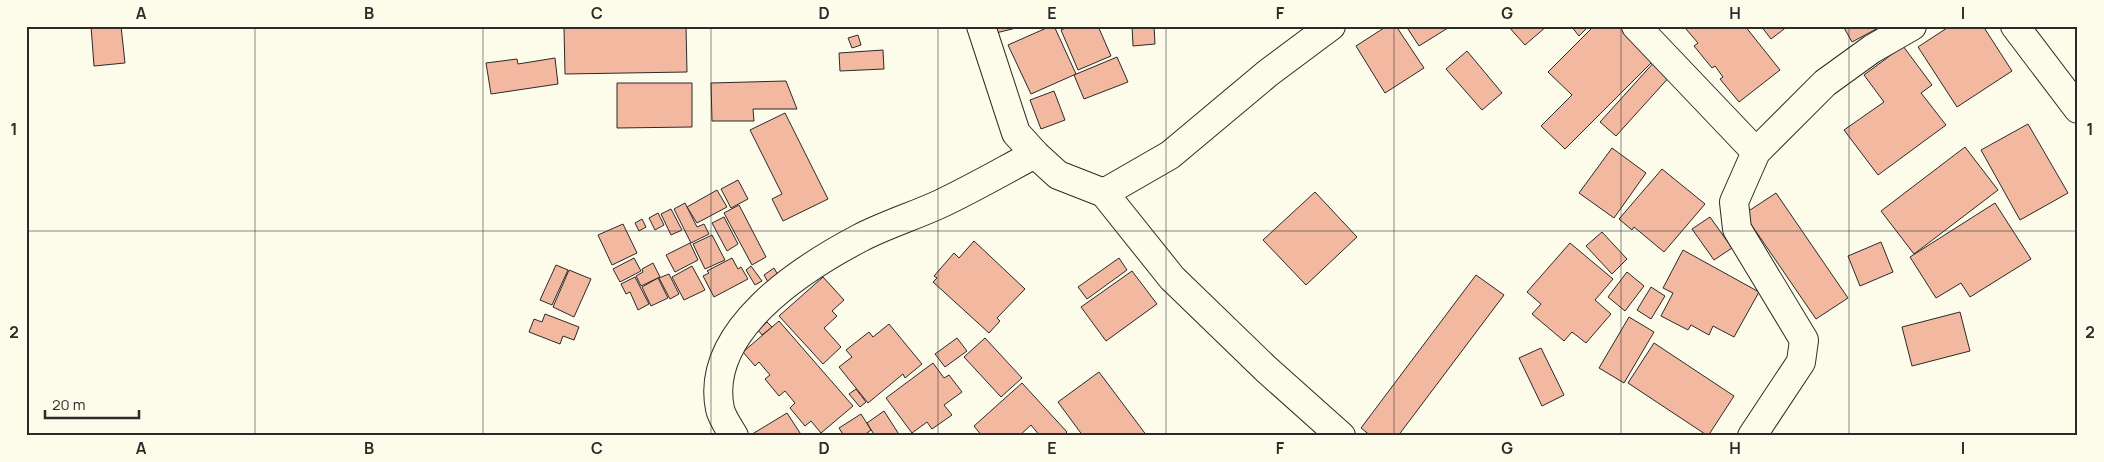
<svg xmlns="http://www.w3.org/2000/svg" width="2104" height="462" font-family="Manrope,sans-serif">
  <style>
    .building { fill: #f2b8a0; stroke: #2b2b2b }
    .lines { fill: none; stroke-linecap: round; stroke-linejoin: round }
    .minor-casing { stroke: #2b2b2b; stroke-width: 30 }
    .minor { stroke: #fdfbea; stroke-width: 28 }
    .grid { fill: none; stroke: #2b2b2b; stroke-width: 1; stroke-opacity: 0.55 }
    .neatline { fill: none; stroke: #2b2b2b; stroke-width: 2 }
    .grid-label { font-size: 16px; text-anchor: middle; font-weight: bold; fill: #2b2b2b }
  </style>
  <rect width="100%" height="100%" fill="#fdfbea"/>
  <g class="building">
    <path d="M91,26H121L125,63L94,66Z"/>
    <path d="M686,26L687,72L565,74L564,28Z"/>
    <path d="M994,26H1020V27L996,33Z"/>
    <path d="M1051,26H1054L1076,74L1031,94L1008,45Z"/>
    <path d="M1070,26H1098L1111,56L1078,70L1061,30Z"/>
    <path d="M1132,26H1154L1155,44L1133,46Z"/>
    <path d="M1387,26H1396L1424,68L1385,93L1356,46Z"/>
    <path d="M1406,26H1451L1419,46Z"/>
    <path d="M1508,26H1547L1525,45Z"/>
    <path d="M1571,26H1589L1579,36Z"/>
    <path d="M1594,26H1621L1654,60L1565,149L1541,126L1572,95L1548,72Z"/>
    <path d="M1690,26H1745L1780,70L1739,102L1720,79L1723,77L1715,66L1712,68L1694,46L1698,43L1686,29Z"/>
    <path d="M1761,26H1788L1771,39Z"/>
    <path d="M1843,26H1882L1852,42Z"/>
    <path d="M1950,26H1983L2012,71L1957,107L1918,47Z"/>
    <path d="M858,35L861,45L852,48L848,38Z"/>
    <path d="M1903,46L1932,85L1921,93L1946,125L1878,175L1844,130L1884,102L1864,75Z"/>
    <path d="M883,50L884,69L840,71L839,53Z"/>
    <path d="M1467,51L1502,93L1482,110L1446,69Z"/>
    <path d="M1117,57L1128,82L1084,99L1074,75Z"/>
    <path d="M555,58L558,84L491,94L486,63L517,59L518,64Z"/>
    <path d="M1656,60L1672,74L1616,136L1600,122Z"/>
    <path d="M786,81L797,109H753L754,121H712L711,83Z"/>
    <path d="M617,83H692V127L617,128Z"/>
    <path d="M1054,91L1065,120L1041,129L1030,100Z"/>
    <path d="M785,113L828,199L783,221L772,199L782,194L750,130Z"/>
    <path d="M2028,124L2068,193L2020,220L1981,150Z"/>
    <path d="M1965,147L1998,190L1914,254L1881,211Z"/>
    <path d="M1612,148L1646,173L1614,218L1579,193Z"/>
    <path d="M1662,169L1705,204L1664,252L1634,227L1632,230L1619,219Z"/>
    <path d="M738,180L748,199L731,208L721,189Z"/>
    <path d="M717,190L727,207L697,223L687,207Z"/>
    <path d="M1315,192L1357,237L1306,285L1263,240Z"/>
    <path d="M1776,193L1848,298L1816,319L1744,214Z"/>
    <path d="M685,203L697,227L704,224L709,234L691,243L674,209Z"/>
    <path d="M1995,203L2031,259L1970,297L1961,283L1936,298L1910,257Z"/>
    <path d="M739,205L766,257L752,265L724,213Z"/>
    <path d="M671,209L682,230L671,235L661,214Z"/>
    <path d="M658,213L664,225L655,230L649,218Z"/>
    <path d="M724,217L738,244L727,251L712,223Z"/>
    <path d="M1710,217L1732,248L1714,260L1692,229Z"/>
    <path d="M642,219L646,227L639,231L635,223Z"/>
    <path d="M623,224L637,253L612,265L598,235Z"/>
    <path d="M1602,232L1627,259L1612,274L1586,246Z"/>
    <path d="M712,235L725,260L705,269L693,244Z"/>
    <path d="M974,241L1025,289L997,318L1000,321L989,333L933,282L937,278L934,276L954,253L959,258Z"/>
    <path d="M1881,242L1893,272L1860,286L1848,256Z"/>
    <path d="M690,243L698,260L675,272L666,255Z"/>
    <path d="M1570,243L1613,279L1595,300L1611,314L1586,343L1572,332L1564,341L1532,314L1541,304L1527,292Z"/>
    <path d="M1683,250L1759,292L1734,337L1713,326L1709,335L1691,325L1688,330L1661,316L1673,293L1663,288Z"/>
    <path d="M634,258L641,271L620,282L613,269Z"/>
    <path d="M732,258L738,269L741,267L748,279L714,297L703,276L709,273L707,271Z"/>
    <path d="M1119,258L1127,270L1087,299L1078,287Z"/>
    <path d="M653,263L660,277L641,286L636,276L643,272L642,269Z"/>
    <path d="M556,265L568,270L552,305L540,300Z"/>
    <path d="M692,266L705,290L684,300L672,277Z"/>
    <path d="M751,266L762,281L755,285L746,270Z"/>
    <path d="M774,268L778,275L768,282L764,275Z"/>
    <path d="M569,270L591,279L574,317L553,307Z"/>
    <path d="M1132,271L1157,304L1106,341L1081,307Z"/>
    <path d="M1627,272L1644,286L1625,311L1608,297Z"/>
    <path d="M669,274L679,294L670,299L659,278Z"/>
    <path d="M1476,275L1504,295L1398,436H1371L1361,428Z"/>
    <path d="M635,277L649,304L638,310L630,292L626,294L621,284Z"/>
    <path d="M823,277L844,300L832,311L837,316L824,328L841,347L823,364L779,316Z"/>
    <path d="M658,278L668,298L651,306L642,287Z"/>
    <path d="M1651,287L1665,296L1651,319L1637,310Z"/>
    <path d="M1960,312L1970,351L1912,366L1902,327Z"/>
    <path d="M545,314L579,327L574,340L563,336L560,344L529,332L534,319L542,322Z"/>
    <path d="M1629,317L1654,332L1624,383L1599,368Z"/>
    <path d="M779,321L853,406L821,433L811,421L805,426L790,408L795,403L785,391L779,396L765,379L770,375L759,362L755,366L743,352Z"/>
    <path d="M767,322L772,327L762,335L758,330Z"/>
    <path d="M889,324L922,364L905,378L903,374L868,403L839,367L852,357L846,350L869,332L873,337Z"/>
    <path d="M957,338L967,351L945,367L935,354Z"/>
    <path d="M985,338L1022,378L1001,397L964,357Z"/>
    <path d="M1654,343L1734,396L1708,436L1628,383Z"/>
    <path d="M1541,348L1564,395L1542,406L1519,358Z"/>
    <path d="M933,363L944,378L949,375L962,392L944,405L952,415L932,429L927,422L912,433L886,398Z"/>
    <path d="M1099,372L1147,436H1083L1058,402Z"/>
    <path d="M1022,383L1067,432L1063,436H1040L1031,425L1019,436H982L974,426Z"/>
    <path d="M856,389L866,402L860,407L849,394Z"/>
    <path d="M884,411L900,436H875L867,423Z"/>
    <path d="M787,413L802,436H749Z"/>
    <path d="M861,414L871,430L863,436H844L839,428Z"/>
  </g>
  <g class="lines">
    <defs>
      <g id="minor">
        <path d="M981,26L1016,133L1035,154L1058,175L1104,193L1172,278L1266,369L1341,436"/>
        <path d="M1636,26L1756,152"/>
        <path d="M2015,26L2078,109"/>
        <path d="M1104,193L1170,155L1268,73L1331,26"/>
        <path d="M734,436C729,427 722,418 720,409C704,331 801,269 860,238C885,225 914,216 940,204C972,189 1003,171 1035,154"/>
        <path d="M1752,436L1801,362L1804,340L1737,229L1734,202L1756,152L1825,83L1872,49L1912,26"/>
      </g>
    </defs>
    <use href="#minor" class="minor-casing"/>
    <use href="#minor" class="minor"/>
  </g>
  <path class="grid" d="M255,26V436M483,26V436M711,26V436M938,26V436M1166,26V436M1394,26V436M1621,26V436M1849,26V436M26,231H2078"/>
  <rect width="2104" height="462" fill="none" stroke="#fdfbea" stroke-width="55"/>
  <path d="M45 410v8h94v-8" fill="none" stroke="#2b2b2b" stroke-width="2.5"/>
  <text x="52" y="410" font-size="15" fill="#2b2b2b" stroke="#fdfbea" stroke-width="4" paint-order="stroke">20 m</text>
  <rect x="28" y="28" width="2048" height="406" class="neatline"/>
  <g class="grid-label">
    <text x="141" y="19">A</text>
    <text x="369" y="19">B</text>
    <text x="597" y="19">C</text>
    <text x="824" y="19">D</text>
    <text x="1052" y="19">E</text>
    <text x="1280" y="19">F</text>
    <text x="1507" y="19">G</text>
    <text x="1735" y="19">H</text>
    <text x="1963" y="19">I</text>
    <text x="14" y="135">1</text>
    <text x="2090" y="135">1</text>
    <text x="14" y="338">2</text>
    <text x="2090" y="338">2</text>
    <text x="141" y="454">A</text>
    <text x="369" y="454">B</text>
    <text x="597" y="454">C</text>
    <text x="824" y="454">D</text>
    <text x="1052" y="454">E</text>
    <text x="1280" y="454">F</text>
    <text x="1507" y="454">G</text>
    <text x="1735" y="454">H</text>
    <text x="1963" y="454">I</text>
  </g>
</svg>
